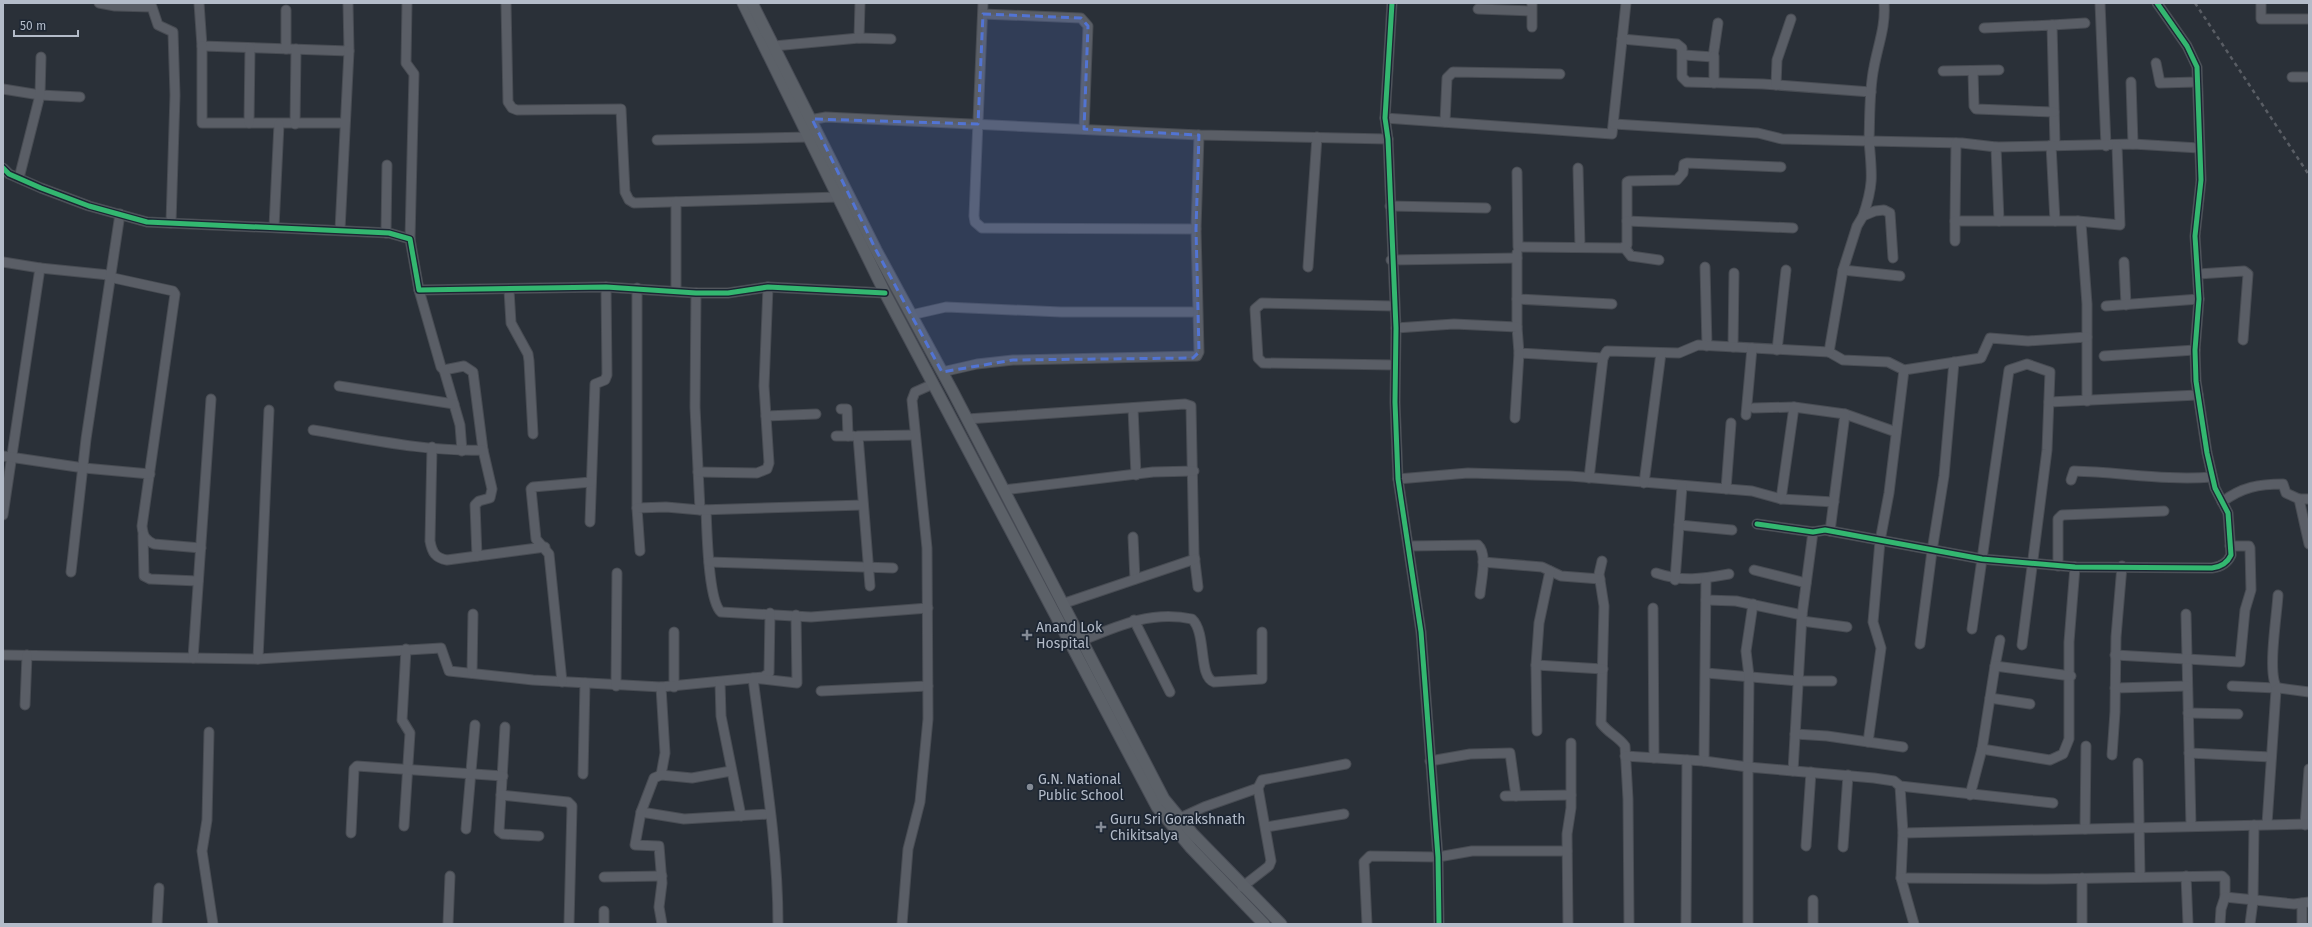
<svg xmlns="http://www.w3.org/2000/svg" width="2312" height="927" font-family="'Fira Sans',sans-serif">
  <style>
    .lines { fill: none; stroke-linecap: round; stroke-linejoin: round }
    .minor-casing { stroke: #484c53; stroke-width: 11 }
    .major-casing { stroke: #484c55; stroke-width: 13 }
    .minor { stroke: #5a5e66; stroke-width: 9 }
    .major { stroke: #5c6168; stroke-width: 11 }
    .rail { stroke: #595d64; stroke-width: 2.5; stroke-dasharray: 4 4; stroke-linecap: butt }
    .cycleway-casing { stroke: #1d2633; stroke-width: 8 }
    .cycleway { stroke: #33b770; stroke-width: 5 }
    .marked { fill: #5274d3; fill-opacity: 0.2; stroke: #5274d3; stroke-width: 3; stroke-dasharray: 8 5; stroke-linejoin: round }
    .poi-dot { fill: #848b96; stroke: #1d2633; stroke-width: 1.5 }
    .labels { text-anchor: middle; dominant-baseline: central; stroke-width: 3.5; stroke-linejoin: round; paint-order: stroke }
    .poi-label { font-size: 14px; fill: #b4bcc9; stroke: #1d2633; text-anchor: start }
  </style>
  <rect width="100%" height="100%" fill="#2a3038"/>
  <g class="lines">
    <defs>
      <g id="minor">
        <path d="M99,3L115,6L152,7L158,25L173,32L175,95L171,223"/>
        <path d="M199,3L202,46L349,51L348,3"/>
        <path d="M407,3L406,63L414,74L410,239"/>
        <path d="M506,3L508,102L512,108L517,110L621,109L625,192L629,200L634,203L839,197"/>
        <path d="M983,3L974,216L975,222L982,228L1196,229"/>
        <path d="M1392,3L1385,118L1388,139L1396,328L1395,402L1398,479L1421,632L1438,857L1439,924"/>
        <path d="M2100,3L2106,146"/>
        <path d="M2261,3V19H2309"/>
        <path d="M1478,9L1531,11"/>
        <path d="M286,10V49"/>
        <path d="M983,14L1081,18L1088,26L1084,129"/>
        <path d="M2052,25L2085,23"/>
        <path d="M1532,27V3"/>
        <path d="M1984,28L2052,25L2055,145"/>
        <path d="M859,38L860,3"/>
        <path d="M1622,39L1677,44L1682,48V77L1687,82L1763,84L1871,92"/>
        <path d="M202,46V123H344"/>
        <path d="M774,46L859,38L891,39"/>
        <path d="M1684,55L1713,57L1718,23"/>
        <path d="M2156,63L2160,83L2197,82"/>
        <path d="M1943,71L1999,70"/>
        <path d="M1973,71L1974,106L1976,109L2054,112"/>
        <path d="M2292,77H2309"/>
        <path d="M2131,82L2133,144"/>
        <path d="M1714,83V56"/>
        <path d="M1776,85L1777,60L1791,19"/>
        <path d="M3,89L40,95L80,97"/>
        <path d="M1385,118L1612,134L1626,3"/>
        <path d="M804,121L826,117L1199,135L1388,139"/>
        <path d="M1445,122L1447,78L1453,72L1560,74"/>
        <path d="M249,123L250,48"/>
        <path d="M295,124L296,49"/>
        <path d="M1614,124L1758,133L1782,139L1869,141C1870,116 1869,91 1874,67C1878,45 1886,26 1884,3"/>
        <path d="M657,140L810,137"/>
        <path d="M2051,145L2055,221"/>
        <path d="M1996,147L1999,221"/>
        <path d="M1781,167L1687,163L1684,164L1683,173L1677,180L1629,181L1627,182V221L1793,228"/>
        <path d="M3,168L9,174L41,188L89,206L147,222L389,233L410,239L419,290L606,287L696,293H728L768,287L885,293"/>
        <path d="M1578,168L1580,247"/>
        <path d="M1517,172L1518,247L1622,248L1627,245V221"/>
        <path d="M19,178L40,95L41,57"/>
        <path d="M676,202V291"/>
        <path d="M1390,206L1486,208"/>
        <path d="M1863,216C1874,184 1872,174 1869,141L1962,143L1996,147L2133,144L2199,148"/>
        <path d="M1955,221L1956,143"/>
        <path d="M2078,221L2120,225L2117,146"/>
        <path d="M274,227L279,124"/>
        <path d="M340,230L349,51"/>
        <path d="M386,233L387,165"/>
        <path d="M1955,241V221H2078L2081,223L2087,304V401"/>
        <path d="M1624,247L1631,256L1659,260"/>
        <path d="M1391,260L1517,258"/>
        <path d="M3,262L40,268L3,515"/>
        <path d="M2124,262L2126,305"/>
        <path d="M1308,267L1317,137"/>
        <path d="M1705,267L1707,346"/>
        <path d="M40,268L109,275"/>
        <path d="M1843,270L1900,276"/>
        <path d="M2198,274L2244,271L2248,274L2243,340"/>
        <path d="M109,277L173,291L175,294L142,526C143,536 145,540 154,544L201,548"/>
        <path d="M637,288V508"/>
        <path d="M419,290L441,367L444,370L464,366L473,372L483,450L492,489L490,498L479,501L475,505L477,556"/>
        <path d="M509,290L511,323L528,354L529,361L533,434"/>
        <path d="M696,293L695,407L700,510"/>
        <path d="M1517,299L1612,304"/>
        <path d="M1394,306L1262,303L1255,309L1258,358L1263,363L1395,365"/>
        <path d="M2106,306L2199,299"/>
        <path d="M911,315L946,307L1061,312H1197"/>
        <path d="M1517,327V253"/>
        <path d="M1396,328L1454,324L1517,327L1519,353L1603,358L1589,478"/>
        <path d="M1733,347L1734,273"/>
        <path d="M1777,350L1786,270"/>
        <path d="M1829,352L1843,360L1888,362L1904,370L1981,358L1990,338L2028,341L2087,337"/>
        <path d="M2104,356L2195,350"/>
        <path d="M1603,358L1607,351L1679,353L1698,345L1829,352L1843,270L1857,226L1863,216L1875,211L1884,210L1890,213L1893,258"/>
        <path d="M444,370L460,425L462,451"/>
        <path d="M942,372L977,364L1013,360L1197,356L1199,352L1196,229L1199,135"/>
        <path d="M339,386L454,404"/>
        <path d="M2049,402L2198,395"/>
        <path d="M1133,408L1136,475"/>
        <path d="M1754,408L1794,407"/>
        <path d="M841,409H847L848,436"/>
        <path d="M1845,414L1896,432"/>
        <path d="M1746,415L1752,348"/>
        <path d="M766,416L816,414"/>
        <path d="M1515,418L1519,353"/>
        <path d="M967,419L1185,404L1191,406L1194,554L1198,587"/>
        <path d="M313,430C369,439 427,452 483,450"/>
        <path d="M836,436H853"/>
        <path d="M432,447L430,541C432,552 435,558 447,560L545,547"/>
        <path d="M3,456L84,468L150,474"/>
        <path d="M698,472L757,473L767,469L769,463L764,386L768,287"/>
        <path d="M1398,479L1468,473L1570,476L1752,491L1781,499L1834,502"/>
        <path d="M2071,480L2074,471C2120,472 2166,481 2212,477"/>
        <path d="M1644,483L1661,353"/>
        <path d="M1726,489L1731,423"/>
        <path d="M1003,490L1153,472L1194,471"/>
        <path d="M1781,499L1794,407L1845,414L1830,531"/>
        <path d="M2309,499H2299L2309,544"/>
        <path d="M2222,502C2242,487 2259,484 2283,484L2286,493L2299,499"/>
        <path d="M706,510C707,530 708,601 721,612L811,617L928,608"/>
        <path d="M590,522L595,384L605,380L607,375L606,287"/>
        <path d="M1757,524L1813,532L1825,530L1982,559L2075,567L2212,568C2220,567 2227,564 2231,555L2228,513L2215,488L2207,453L2196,381L2195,350L2199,299L2195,236L2201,180L2197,67L2187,46L2157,3"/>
        <path d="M1679,525L1732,530"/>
        <path d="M143,535L144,576L150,579L198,581"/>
        <path d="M1133,537L1135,579"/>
        <path d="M1409,546L1478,545C1488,554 1481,581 1480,594"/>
        <path d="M640,551L637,508L666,507L700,510L863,505"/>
        <path d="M1602,561L1599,574L1604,606L1601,723C1608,733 1619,737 1625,746L1628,799L1629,924"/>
        <path d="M709,562L893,568"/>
        <path d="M1483,562L1542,567L1561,576L1600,579"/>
        <path d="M2058,566V519L2062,515L2164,511"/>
        <path d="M1754,570L1806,583"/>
        <path d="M71,572L86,439L120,214"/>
        <path d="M1656,573C1683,582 1701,579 1729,574"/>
        <path d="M1675,580L1682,486"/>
        <path d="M870,586L858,436L915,435"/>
        <path d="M1706,600L1736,601L1802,615"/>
        <path d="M1062,604L1195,559"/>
        <path d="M1653,608L1654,758"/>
        <path d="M2186,614L2191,826"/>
        <path d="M1134,620L1170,692"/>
        <path d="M1802,621L1847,627"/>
        <path d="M1972,629L2009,370L2027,364L2050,372L2047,450L2022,645"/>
        <path d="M674,632V687"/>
        <path d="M1081,641C1117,626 1152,610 1192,619C1207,633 1198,677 1214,682L1262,679V632"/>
        <path d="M1920,644L1932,551L1944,476L1954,362"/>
        <path d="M3,655L258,659L441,648L449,671L533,680L661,687L763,677L769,673L770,613"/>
        <path d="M2115,655L2240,662L2245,610L2251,590L2250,548L2249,546H2230"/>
        <path d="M193,658L211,399"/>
        <path d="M258,659L269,410"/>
        <path d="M1536,665L1603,669"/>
        <path d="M1995,666L2000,640"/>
        <path d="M472,673L473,614"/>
        <path d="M1706,673L1798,681H1832"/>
        <path d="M562,682L549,554L536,539L531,489L533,487L591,482"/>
        <path d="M720,682L721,716L741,816"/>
        <path d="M616,686L617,573"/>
        <path d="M2232,686L2276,688V690"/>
        <path d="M661,687L665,753L661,775"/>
        <path d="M2115,688L2187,686"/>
        <path d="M2277,688C2267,674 2277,615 2278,595"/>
        <path d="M821,691L928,686"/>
        <path d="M1990,698L2030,704"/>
        <path d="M25,705L27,655"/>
        <path d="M2188,713L2238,714"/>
        <path d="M505,727L499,831L503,834L539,836"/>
        <path d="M1537,731L1536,665L1539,623L1550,571"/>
        <path d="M209,732L207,820L202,851L213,924"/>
        <path d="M1795,734L1827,736L1903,747"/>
        <path d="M1868,742L1881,648L1873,622L1880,541L1889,493L1904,370"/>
        <path d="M1982,749L2050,760L2063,754L2069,739V642L2075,567"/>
        <path d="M2189,753L2271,757"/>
        <path d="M2112,755L2115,712L2116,637L2122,566"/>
        <path d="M1625,756L1704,761L1706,578"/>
        <path d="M1430,761L1470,754L1510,753L1516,796"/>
        <path d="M1704,761L1748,767L1749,676L1746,651L1753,604"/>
        <path d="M2138,763L2140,877"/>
        <path d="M1793,771L1802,615L1813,532"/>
        <path d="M583,774L585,683"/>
        <path d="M1900,786L1903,833L1901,878L1914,924"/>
        <path d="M501,795L568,802L572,806L569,924"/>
        <path d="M1970,795L1982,749L1995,666L2071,676"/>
        <path d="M1505,796L1571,795"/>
        <path d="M641,812L684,819L769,814"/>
        <path d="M1180,818L1204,807L1258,788"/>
        <path d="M2267,824L2276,690L2279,688L2309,692"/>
        <path d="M2305,825L2309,769"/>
        <path d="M404,826L410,733L402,720L406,649"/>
        <path d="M1266,827L1344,814"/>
        <path d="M466,829L475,725"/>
        <path d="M2085,829L2086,746"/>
        <path d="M351,833L354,769L357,766L503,776"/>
        <path d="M1903,833L2309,824"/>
        <path d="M1806,846L1811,772"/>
        <path d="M1843,847L1848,775"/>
        <path d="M2186,876L2188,924"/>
        <path d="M604,877L662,876"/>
        <path d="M1901,878L2046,879L2222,876L2225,879V897L2294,904L2309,902"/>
        <path d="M2082,878V924"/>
        <path d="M1242,887L1269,866L1271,861L1258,788L1262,780L1346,764"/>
        <path d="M1813,900V924"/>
        <path d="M2302,903V924"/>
        <path d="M157,924L159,888"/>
        <path d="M448,924L450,876"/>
        <path d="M604,924V911"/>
        <path d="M662,924L659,907L662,883L659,846L635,845L641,812L654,778L661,775L692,778L731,771"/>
        <path d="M778,924C778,842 763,759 753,678L797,683L796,615"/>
        <path d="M902,924L908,849L920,802L928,719L927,548L912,400L915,392L933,384"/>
        <path d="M1367,924L1364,862L1370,856L1438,857L1472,851H1567"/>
        <path d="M1568,924L1567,834L1571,808V743"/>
        <path d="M1686,924L1687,760"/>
        <path d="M1748,924V767L1874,778L1894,781L1900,786L2053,803"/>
        <path d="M2220,924L2221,909L2225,897"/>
        <path d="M2250,924L2253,901L2254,825"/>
      </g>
      <g id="major">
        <path d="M743,3L885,293L1157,807L1191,848L1264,924"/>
        <path d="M752,3L876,250L953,392L1164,799L1192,833L1281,924"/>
      </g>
    </defs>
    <use href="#minor" class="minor-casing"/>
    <use href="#major" class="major-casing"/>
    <use href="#minor" class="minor"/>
    <use href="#major" class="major"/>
    <path class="rail" d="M2195,3L2309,175"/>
    <defs>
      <g id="cycleway">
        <path d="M1392,3L1385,118L1388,139L1396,328L1395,402L1398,479L1421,632L1438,857L1439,924"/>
        <path d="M3,168L9,174L41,188L89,206L147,222L389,233L410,239L419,290L606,287L696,293H728L768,287L885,293"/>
        <path d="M1757,524L1813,532L1825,530L1982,559L2075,567L2212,568C2220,567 2227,564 2231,555L2228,513L2215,488L2207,453L2196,381L2195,350L2199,299L2195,236L2201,180L2197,67L2187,46L2157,3"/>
      </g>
    </defs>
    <use href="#cycleway" class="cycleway-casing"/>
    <use href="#cycleway" class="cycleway"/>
  </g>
  <path class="marked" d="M983,14L1081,18L1088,26L1084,129L1199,135L1196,229L1199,352L1193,358L1013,360L942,372L876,250L812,119L978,124Z"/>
  <g class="poi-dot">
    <path d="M1025 629h4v4h4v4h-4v4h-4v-4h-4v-4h4z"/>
    <circle cx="1030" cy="787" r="4"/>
    <path d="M1099 821h4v4h4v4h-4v4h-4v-4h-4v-4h4z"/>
  </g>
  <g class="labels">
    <g class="poi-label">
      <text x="1036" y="627">Anand Lok<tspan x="1036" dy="16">Hospital</tspan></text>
      <text x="1038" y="779">G.N. National<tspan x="1038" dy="16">Public School</tspan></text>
      <text x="1110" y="819">Guru Sri Gorakshnath<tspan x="1110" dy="16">Chikitsalya</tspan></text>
    </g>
  </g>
  <rect width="2312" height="927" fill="none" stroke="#b4bcc9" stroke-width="8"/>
  <path d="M14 30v6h64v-6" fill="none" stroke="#b4bcc9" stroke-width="2"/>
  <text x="20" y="30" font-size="12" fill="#b4bcc9" stroke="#1d2633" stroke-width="3" paint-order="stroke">50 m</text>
</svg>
